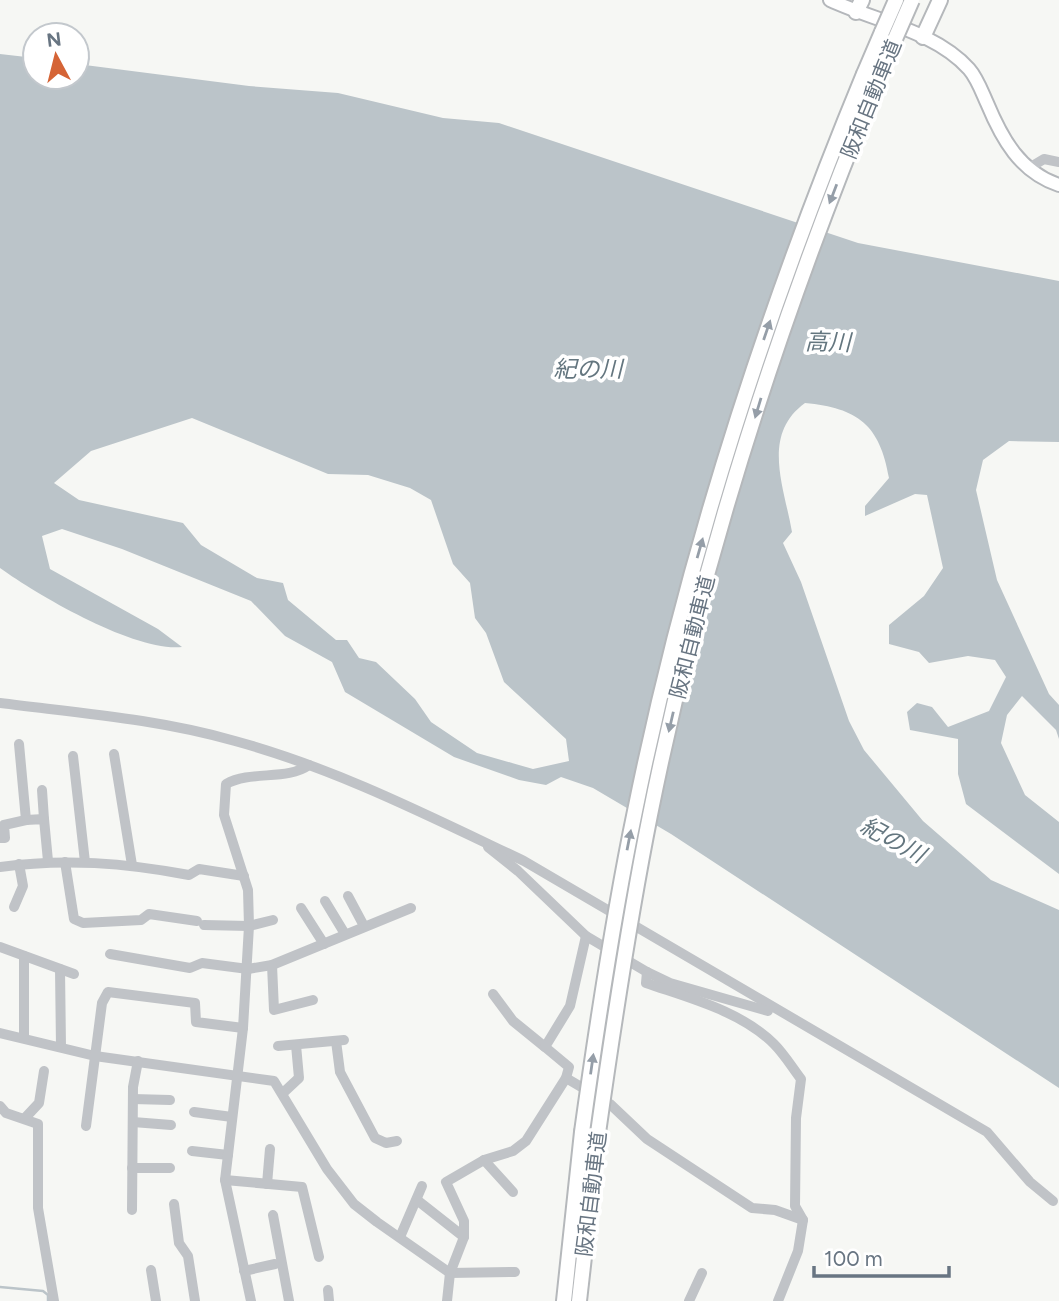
<svg xmlns="http://www.w3.org/2000/svg" width="1059" height="1301" font-family="Figtree,'Noto Sans JP',sans-serif">
  <style>
    .water { fill: #bbc4c9; fill-rule: evenodd }
    .lines { fill: none; stroke-linecap: round; stroke-linejoin: round }
    .stream { stroke: #bbc4c9; stroke-width: 2.5 }
    .major-casing { stroke: #b4b7bb; stroke-width: 16 }
    .highway-casing { stroke: #b5b8bb; stroke-width: 18 }
    .minor { stroke: #c0c3c7; stroke-width: 10 }
    .major { stroke: #fff; stroke-width: 12 }
    .highway { stroke: #fff; stroke-width: 14 }
    .highway-bridge-casing { stroke: #b5b8bb; stroke-width: 18; stroke-linecap: butt }
    .highway-bridge { stroke: #fff; stroke-width: 14 }
    .oneway { fill: #959ea8 }
    .labels { text-anchor: middle; dominant-baseline: central; stroke-width: 7; stroke-linejoin: round; paint-order: stroke }
    .street-label { font-size: 21px; fill: #687582; stroke: #fff }
    .water-label { font-size: 23px; font-style: italic; fill: #64767f; stroke: #fff }
  </style>
  <rect width="100%" height="100%" fill="#f6f7f4"/>
  <path class="water" d="M0,54L35,58V77H77V64L249,86L338,93L443,118L499,123L858,243L1059,281V442L1009,441L983,460L976,490L997,580L1049,694L1059,705V739L1056,730L1022,696L1007,715L1001,743L1025,795L1059,822V874L966,804L958,774V739L910,730L907,712L917,703L932,707L948,727L989,711L1006,677L995,660L968,656L929,663L919,652L889,644V625L924,596L943,568L927,495L915,494L865,516V506L889,478C880,425 858,408 805,403C761,435 784,486 792,532L783,543L801,582L849,721L864,750L923,821L991,880L1059,910V1088L671,834L593,788L561,777L546,785L519,780L454,757L345,692L332,662L285,636L251,601L122,549L62,529L42,536L50,569L158,629L182,647C135,652 39,596 0,568ZM192,418L328,474L368,475L410,488L431,500L453,564L470,583L475,618L486,633L504,682L566,739L569,761L533,769L477,753L431,722L415,699L376,662L359,658L347,640H336L288,600L283,583L257,578L201,545L183,523L79,500L54,483L91,451Z"/>
  <g class="lines">
    <path class="stream" d="M0,1287L43,1291L48,1295V1301"/>
    <defs>
      <path id="major" d="M830,0C875,21 935,31 969,69C977,78 982,92 987,103C1002,139 1020,172 1059,185"/>
      <g id="highway">
        <path d="M856,12L862,0"/>
        <path d="M923,37L940,0"/>
        <path d="M864,74L882,32"/>
        <path d="M876,85L895,39"/>
        <path d="M564,1301L582,1132"/>
        <path d="M579,1301L598,1133"/>
      </g>
    </defs>
    <use href="#major" class="major-casing"/>
    <use href="#highway" class="highway-casing"/>
    <g class="minor">
      <path d="M1029,168L1044,159L1059,162"/>
      <path d="M0,703C79,713 159,719 235,741C337,769 429,816 524,861L987,1132L1030,1182L1053,1201"/>
      <path d="M19,744L26,820L44,819L48,861"/>
      <path d="M114,754L132,865"/>
      <path d="M73,756L85,862"/>
      <path d="M42,790L44,819"/>
      <path d="M0,838H5L4,825L26,820"/>
      <path d="M488,847L518,871L586,936L647,972L670,983L768,1011"/>
      <path d="M65,862L74,919L83,923L141,920L149,914L197,921"/>
      <path d="M0,867C65,858 125,863 189,875L199,869L244,876"/>
      <path d="M348,896L364,926"/>
      <path d="M325,901L345,934"/>
      <path d="M14,907L23,886L19,864"/>
      <path d="M301,908L324,944"/>
      <path d="M204,925L249,926L273,920"/>
      <path d="M0,947L74,974"/>
      <path d="M110,954L190,968L202,963L248,969L272,965L411,908"/>
      <path d="M272,965L274,1010L313,1000"/>
      <path d="M60,969L61,1047"/>
      <path d="M647,972L646,983C689,998 741,1011 774,1044C784,1054 792,1067 801,1079L796,1118L795,1206L803,1220L798,1251L778,1301"/>
      <path d="M493,994L513,1021L545,1047"/>
      <path d="M0,1033L95,1056L274,1081L327,1169L354,1204L377,1222L450,1273L515,1272"/>
      <path d="M24,1038V956"/>
      <path d="M336,1041L340,1072L375,1138L386,1143L397,1141"/>
      <path d="M278,1046L344,1040"/>
      <path d="M566,1078L610,1104L647,1139L752,1208L775,1210L803,1220"/>
      <path d="M284,1092L299,1078L296,1045"/>
      <path d="M133,1099L170,1100"/>
      <path d="M0,1106L6,1113L38,1124V1208L54,1301"/>
      <path d="M194,1112L232,1117"/>
      <path d="M25,1118L39,1103L44,1071"/>
      <path d="M133,1122L171,1125"/>
      <path d="M86,1126L102,1003L108,992L195,1003L196,1022L243,1028"/>
      <path d="M192,1151L228,1155"/>
      <path d="M484,1160L513,1192"/>
      <path d="M132,1168H170"/>
      <path d="M225,1180L302,1187L319,1257"/>
      <path d="M267,1184L270,1149"/>
      <path d="M417,1200L464,1237"/>
      <path d="M174,1204L179,1243L188,1256L195,1301"/>
      <path d="M132,1210L133,1087L138,1061"/>
      <path d="M273,1215L289,1301"/>
      <path d="M400,1237L422,1186"/>
      <path d="M151,1270L156,1301"/>
      <path d="M244,1271L275,1264"/>
      <path d="M328,1290L329,1301"/>
      <path d="M251,1301L225,1180L243,1028L249,926L248,890L224,815L226,784C251,770 287,781 309,765"/>
      <path d="M447,1301L450,1273L464,1237V1221L446,1182L484,1160L513,1151L526,1141L566,1078L569,1067L545,1047L570,1006L586,936"/>
      <path d="M689,1301L702,1273"/>
    </g>
    <use href="#major" class="major"/>
    <use href="#highway" class="highway"/>
    <defs>
      <g id="highway-bridge">
        <path d="M882,32L896,0"/>
        <path d="M895,39L912,0"/>
        <path d="M582,1132C597,1024 613,917 635,811C686,559 766,311 864,74"/>
        <path d="M598,1133C613,1027 629,920 650,815C700,565 779,320 876,85"/>
      </g>
    </defs>
    <use href="#highway-bridge" class="highway-bridge-casing"/>
    <use href="#highway-bridge" class="highway-bridge"/>
  </g>
  <defs><path id="oneway-solid" d="M-6-.8H1V-3.2L6.5 0L1 3.2V.8H-6Z" transform="scale(1.75)"/></defs>
  <g class="oneway">
    <use href="#oneway-solid" transform="translate(833 194) rotate(111)"/>
    <use href="#oneway-solid" transform="translate(767 330) rotate(-71)"/>
    <use href="#oneway-solid" transform="translate(758 408) rotate(107)"/>
    <use href="#oneway-solid" transform="translate(700 548) rotate(-74)"/>
    <use href="#oneway-solid" transform="translate(671 722) rotate(103)"/>
    <use href="#oneway-solid" transform="translate(629 840) rotate(-79)"/>
    <use href="#oneway-solid" transform="translate(592 1064) rotate(-82)"/>
  </g>
  <g class="labels">
    <g class="street-label">
      <text transform="translate(871 99) rotate(-68)">阪和自動車道</text>
      <text transform="translate(692 637) rotate(-76)">阪和自動車道</text>
      <text transform="translate(591 1194) rotate(-83)">阪和自動車道</text>
    </g>
    <g class="water-label">
      <text transform="translate(828 342) rotate(1)">高川</text>
      <text x="588" y="369">紀の川</text>
      <text transform="translate(893 840) rotate(28)">紀の川</text>
    </g>
  </g>
  <g transform="translate(56 56) rotate(353)"><circle r="33" fill="#ffffff" stroke="#c3c8cd" stroke-width="2"/>
  <path d="M0-5L12 26L0 18L-12 26Z" fill="#d56436"/>
  <text y="-10" font-size="19" font-weight="bold" text-anchor="middle" fill="#687582">N</text>
  </g>
  <path d="M814 1266v10h135v-10" fill="none" stroke="#687582" stroke-width="3.5"/>
  <text x="824" y="1266" font-size="21" fill="#687582" stroke="#ffffff" stroke-width="5" paint-order="stroke">100 m</text>
</svg>
